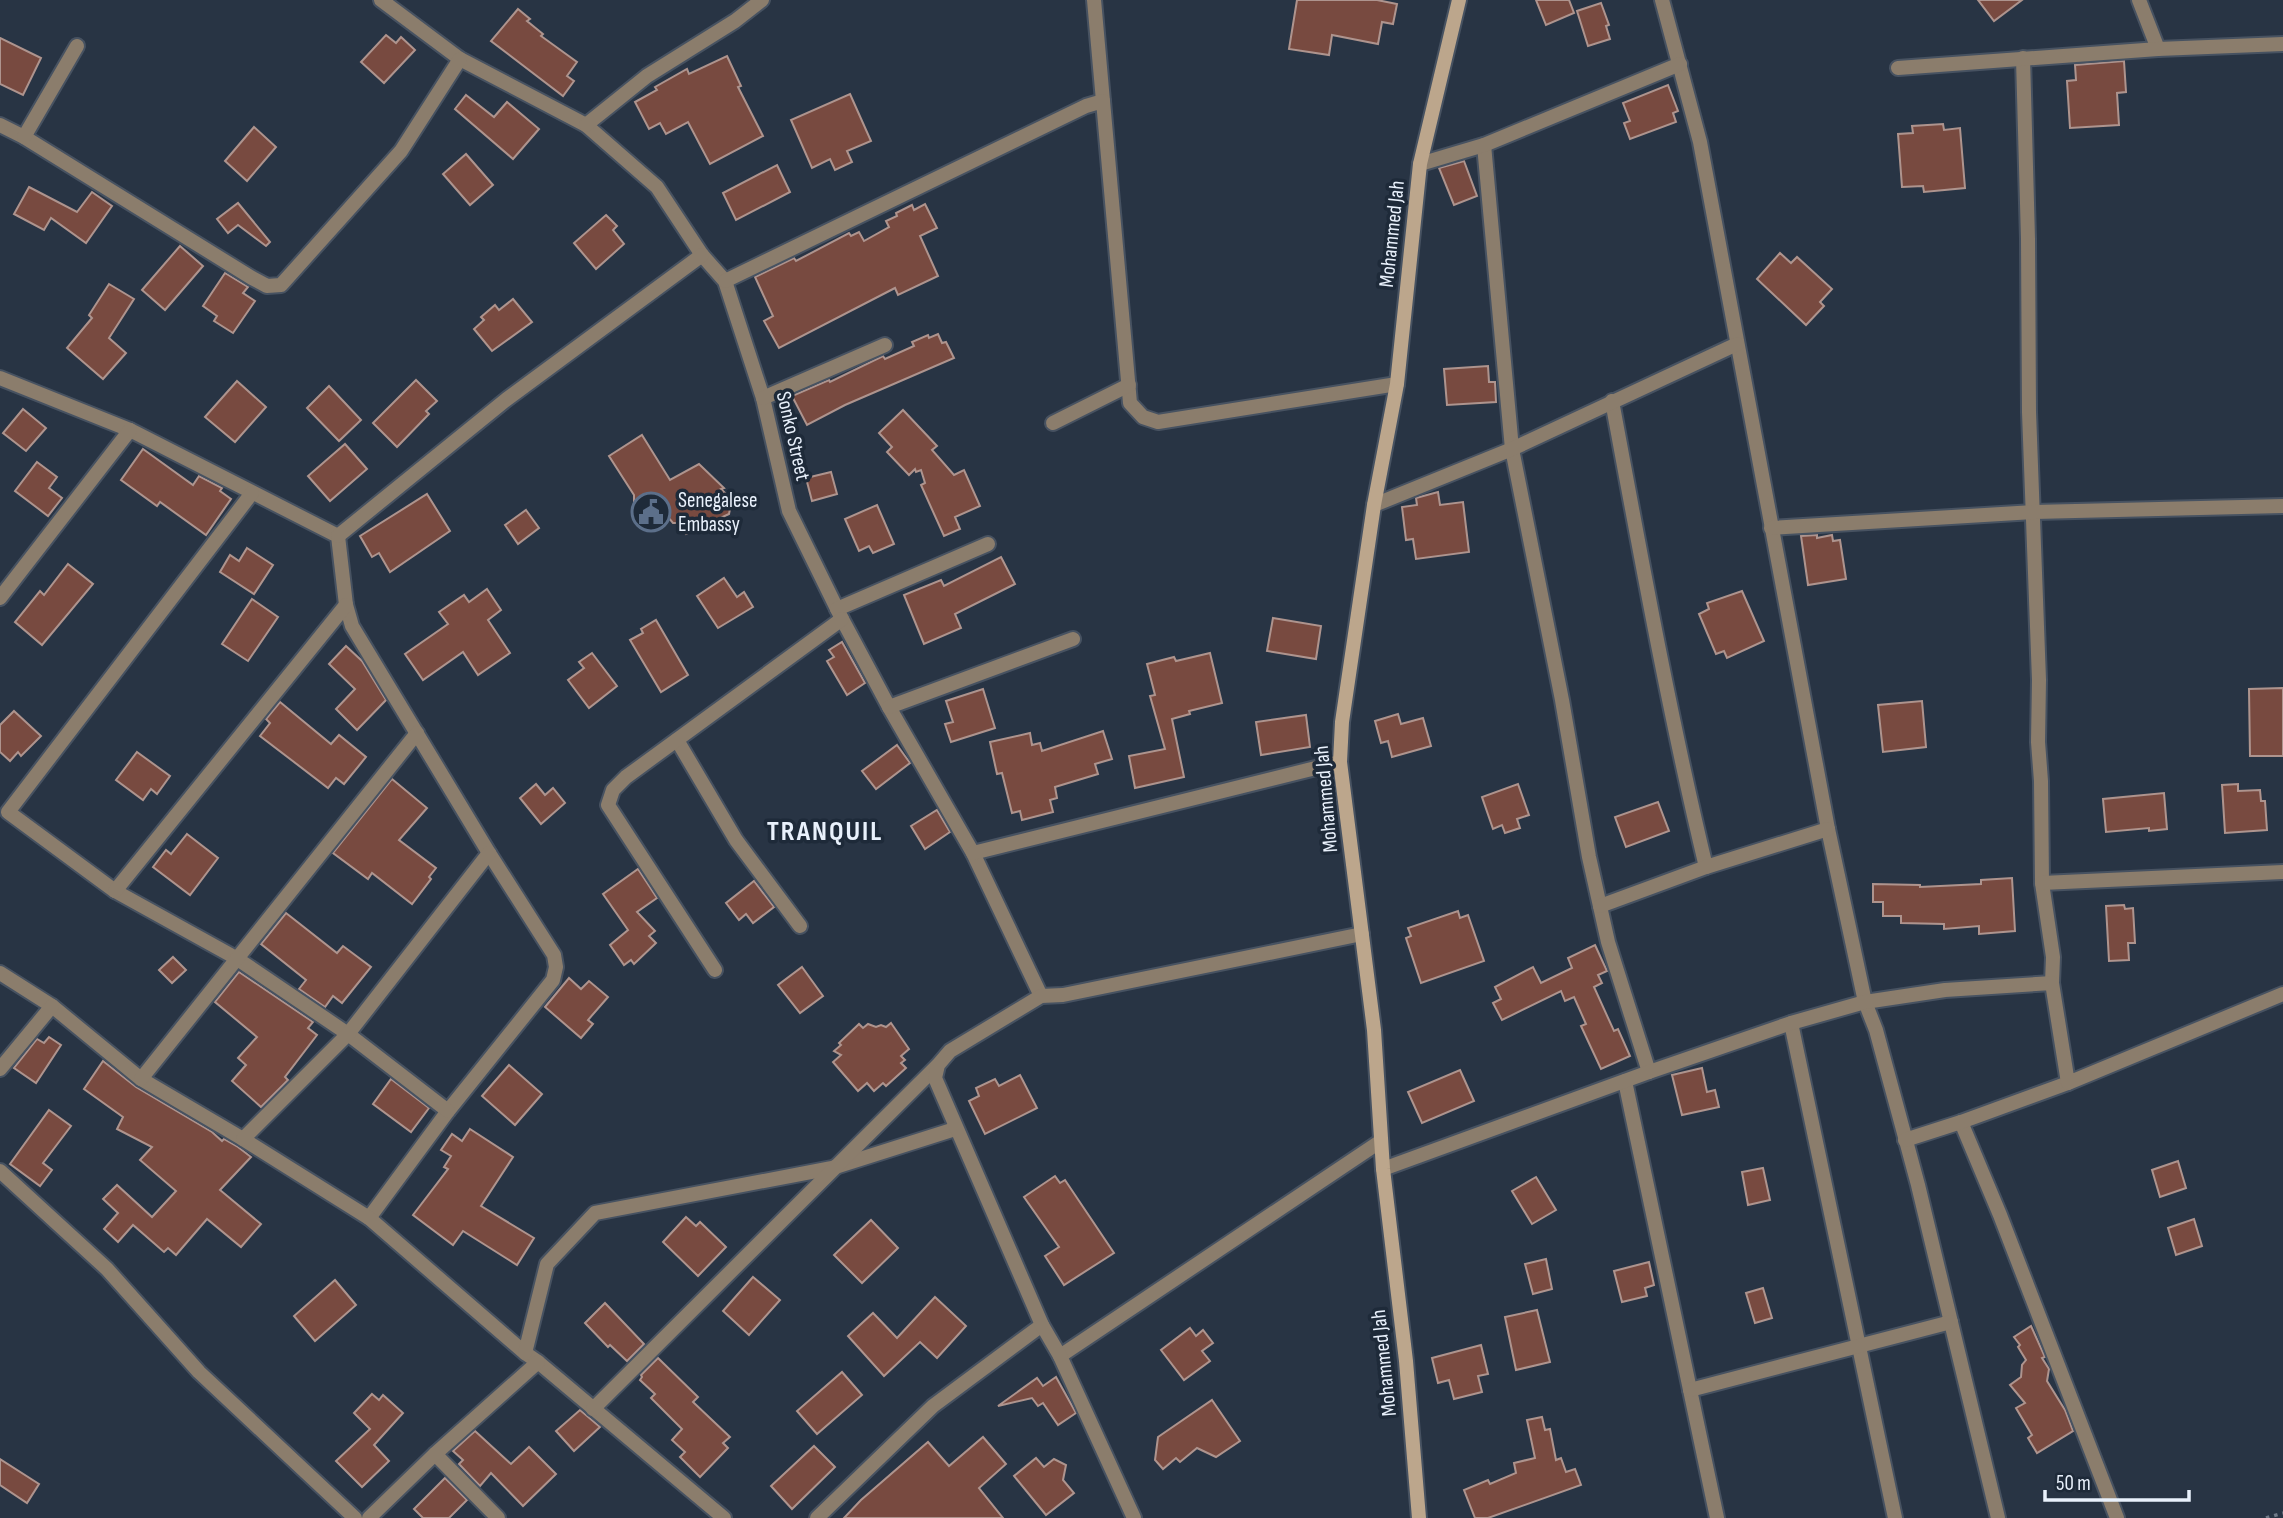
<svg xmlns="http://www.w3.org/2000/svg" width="2283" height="1518" font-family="'Sofia Sans Condensed',sans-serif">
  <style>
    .building { fill: #784a40; stroke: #ae948e; stroke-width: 2 }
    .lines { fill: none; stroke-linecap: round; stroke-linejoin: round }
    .street-casing { stroke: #475261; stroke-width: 18 }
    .secondary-casing { stroke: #475261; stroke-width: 18 }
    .path { stroke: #717b89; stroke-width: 3.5; stroke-dasharray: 3.5 5; stroke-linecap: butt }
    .street { stroke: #8b7d6c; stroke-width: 14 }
    .secondary { stroke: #bca68c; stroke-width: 14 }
    .labels { text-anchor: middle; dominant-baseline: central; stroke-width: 7; stroke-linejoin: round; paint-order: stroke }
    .street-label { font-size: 21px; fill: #e9f1fc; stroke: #1e2a39 }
    .poi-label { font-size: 21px; fill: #e9f1fc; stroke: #1e2a39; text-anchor: start }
    .district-label { font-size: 28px; font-weight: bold; letter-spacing: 2px; fill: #e9f1fc; stroke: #1e2a39 }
  </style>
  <rect width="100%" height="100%" fill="#283444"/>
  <g class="building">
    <path d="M1297,0H1377L1397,4L1393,24L1382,22L1378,44L1332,35L1329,55L1289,49Z"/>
    <path d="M1536,0H1569L1574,13L1546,25Z"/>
    <path d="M1978,0H2022L1994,21Z"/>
    <path d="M1601,3L1609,25L1606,26L1610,39L1588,46L1577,11Z"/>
    <path d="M518,9L530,19L527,21L543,34L541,36L577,62L567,76L574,81L563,96L491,41Z"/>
    <path d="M386,35L396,43L401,37L415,50L384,83L361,62Z"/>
    <path d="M0,38L41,58L23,95L0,84Z"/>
    <path d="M727,56L741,86L738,87L763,136L710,164L688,122L666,134L660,123L649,129L635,102L657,90L655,87L687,69L689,74Z"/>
    <path d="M2124,61L2126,92L2117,93L2119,125L2070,128L2067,81L2076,80L2075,65Z"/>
    <path d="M1668,85L1678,111L1673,113L1676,122L1630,139L1624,123L1630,121L1623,103Z"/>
    <path d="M850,94L871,141L847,151L852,162L835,170L830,159L812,168L791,120Z"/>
    <path d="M466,95L494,117L507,102L539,129L513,159L455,109Z"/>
    <path d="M1943,124L1944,130L1960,128L1965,188L1924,192L1923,186L1902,187L1898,134L1913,133L1912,126Z"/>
    <path d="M254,127L276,147L247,181L225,161Z"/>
    <path d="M466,154L493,185L470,205L443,174Z"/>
    <path d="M1464,161L1477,196L1454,205L1439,168Z"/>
    <path d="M777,165L790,192L736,220L723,193Z"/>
    <path d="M29,187L77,212L92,192L112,206L86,243L51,218L44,230L14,214Z"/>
    <path d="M238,203L270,242L266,246L238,225L228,233L217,219Z"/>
    <path d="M925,204L937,228L920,236L938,276L898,295L895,288L779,348L764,321L773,316L755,277L794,258L796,261L849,233L851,236L859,232L864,241L889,227L886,221L897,216L896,213L912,205L914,210Z"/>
    <path d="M606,215L617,226L613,230L624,244L596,269L574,243Z"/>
    <path d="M180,246L203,266L165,310L142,290Z"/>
    <path d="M1780,253L1791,263L1797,257L1832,289L1820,302L1824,306L1806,325L1757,279Z"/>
    <path d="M225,273L248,287L243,293L255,301L233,333L214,321L217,316L203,306Z"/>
    <path d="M109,284L134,299L109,338L126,353L103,379L67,348L92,318L89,315Z"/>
    <path d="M513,299L532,322L492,351L474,329L484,320L481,317L495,305L499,310Z"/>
    <path d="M938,334L942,343L946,342L954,358L845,405L807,425L792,396L829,380L830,382L883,356L885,359L914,346L912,342L928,335L929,338Z"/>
    <path d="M1488,366L1489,382H1495L1496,402L1447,405L1444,369Z"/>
    <path d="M416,380L437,401L426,411L429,414L397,447L373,423Z"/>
    <path d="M237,381L266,407L235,442L205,417Z"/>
    <path d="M329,386L361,420L339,441L307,408Z"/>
    <path d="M23,409L46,428L26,451L3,433Z"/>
    <path d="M903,410L937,446L932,450L954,475L964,470L980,506L955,517L960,529L944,536L921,485L925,483L921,470L916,472L915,469L909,475L887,452L892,447L879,433Z"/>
    <path d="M642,435L670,480L699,464L724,488L721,489L736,504L730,509L729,514L686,534L677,523H673L663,511L645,520L634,516V495L609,456Z"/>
    <path d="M345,444L367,469L330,501L308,476Z"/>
    <path d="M143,449L193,485L199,476L222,488L220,491L231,499L206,535L160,502L157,506L121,480Z"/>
    <path d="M37,462L57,477L49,488L62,498L48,516L15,491Z"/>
    <path d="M831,472L837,494L812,501L806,478Z"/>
    <path d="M1438,492L1440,505L1463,502L1469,552L1416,559L1413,539L1406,540L1402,507L1417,505L1416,498Z"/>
    <path d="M427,494L450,531L390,572L379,553L372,557L360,536Z"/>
    <path d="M877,505L894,544L873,553L869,546L859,551L845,519Z"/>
    <path d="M526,510L539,528L518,544L505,525Z"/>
    <path d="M1817,535V538L1832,535L1833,541L1840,540L1846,579L1808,585L1801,536Z"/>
    <path d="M247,548L273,565L254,594L220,572L230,555L239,561Z"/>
    <path d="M1001,557L1015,584L955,614L961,628L924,644L904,595L941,580L944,586Z"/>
    <path d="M68,564L93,584L42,645L15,622L40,591L44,595Z"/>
    <path d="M724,578L737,597L744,592L753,607L718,628L697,596Z"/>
    <path d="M487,589L501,610L488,620L510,653L478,675L463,652L423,680L405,654L448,624L439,612L464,595L469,602Z"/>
    <path d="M1742,591L1764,641L1727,658L1724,651L1716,654L1699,614L1709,609L1707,603Z"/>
    <path d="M252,599L278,617L248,661L222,644Z"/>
    <path d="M1273,618L1321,626L1316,659L1267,651Z"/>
    <path d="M656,620L688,675L661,692L630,640L643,633L641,629Z"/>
    <path d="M842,642L865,683L847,695L827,661L834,657L829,650Z"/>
    <path d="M346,646L362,661L386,700L357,730L336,709L355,689L329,664Z"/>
    <path d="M592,653L617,686L589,708L568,680L584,668L579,662Z"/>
    <path d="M1210,653L1222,703L1189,711L1190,714L1172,719L1184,777L1135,788L1129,756L1165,749L1150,696L1155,695L1147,664L1174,657L1176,661Z"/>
    <path d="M2283,688V756H2250L2249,689Z"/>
    <path d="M983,689L995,728L951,742L945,724L953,722L946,701Z"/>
    <path d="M1922,701L1926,747L1883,752L1878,705Z"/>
    <path d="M280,702L331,744L339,735L366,757L344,784L336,778L328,788L260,736L270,723L266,719Z"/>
    <path d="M14,711L41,736L21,756L18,752L10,761L0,752V725Z"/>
    <path d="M1398,714L1401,724L1423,718L1431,746L1392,757L1388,741L1381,743L1375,721Z"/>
    <path d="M1306,715L1310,747L1261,755L1256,722Z"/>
    <path d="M1103,731L1112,759L1095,764L1098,774L1055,787L1057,798L1050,800L1053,812L1022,820L1020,811L1012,813L1002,773L997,774L990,742L1030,733L1032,745L1040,743L1042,751Z"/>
    <path d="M897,745L910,763L876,789L862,771Z"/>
    <path d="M137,752L170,776L157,794L151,789L143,800L116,780Z"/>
    <path d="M392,779L427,808L399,840L436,868L429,877L431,879L412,904L372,873L368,879L333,853Z"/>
    <path d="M536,784L545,795L553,788L565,803L541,824L520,798Z"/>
    <path d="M1518,784L1529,815L1517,819L1520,828L1505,833L1502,825L1493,829L1482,797Z"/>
    <path d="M2238,784V791L2260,790L2261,801H2265L2267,830L2225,833L2222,785Z"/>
    <path d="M2164,793L2167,829L2149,831V828L2106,832L2103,799Z"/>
    <path d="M1658,802L1669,831L1626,847L1615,817Z"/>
    <path d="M937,810L950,832L925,849L911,826Z"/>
    <path d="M187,834L218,858L190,895L153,867L166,850L171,854Z"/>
    <path d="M638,869L657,898L637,912L655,931L649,936L656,943L634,964L631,960L624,965L610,945L628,930L603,894Z"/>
    <path d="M2012,878L2015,931L1979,934V926L1944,929V924L1901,923V916H1883V902H1873V884L1920,885V887L1981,884V880Z"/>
    <path d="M754,881L774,907L753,923L746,914L739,920L726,903Z"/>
    <path d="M2124,905L2125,909L2133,908L2135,943H2128L2129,960L2109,961L2106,906Z"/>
    <path d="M1458,911L1460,918L1468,915L1484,961L1421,983L1406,938L1411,936L1408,928Z"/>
    <path d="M286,913L337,953L343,946L371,967L342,1003L333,996L325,1007L299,989L306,980L261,944Z"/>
    <path d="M1595,945L1607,971L1598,975L1602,983L1594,987L1614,1031L1618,1029L1630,1056L1601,1069L1581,1026L1586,1024L1574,997L1565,1001L1561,991L1502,1020L1493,1003L1501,999L1495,987L1533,967L1541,983L1572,968L1568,958Z"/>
    <path d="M173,957L186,970L172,983L159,970Z"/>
    <path d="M802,967L823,996L800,1013L778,985Z"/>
    <path d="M239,972L313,1022L308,1028L317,1035L285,1077L288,1080L261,1107L232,1081L246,1065L238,1058L257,1037L215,1002Z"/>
    <path d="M569,978L581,989L589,981L608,997L588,1020L593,1024L581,1038L545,1007Z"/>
    <path d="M891,1023L909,1049L901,1056L905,1060L901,1063L906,1068L886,1086L883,1083L874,1091L867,1083L858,1091L833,1062L841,1055L834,1051L841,1045L839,1043L859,1024L863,1028L868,1024L876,1027L881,1025L886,1027Z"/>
    <path d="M49,1037L61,1045L36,1083L14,1068L37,1039L44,1043Z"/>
    <path d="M103,1061L136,1087L212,1132L222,1141L224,1139L238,1147L251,1157L220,1190L261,1224L241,1247L207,1219L176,1255L168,1248L164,1252L133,1225L118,1242L104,1229L118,1213L103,1199L117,1185L152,1217L176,1191L140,1160L152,1147L117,1129L123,1117L84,1089Z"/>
    <path d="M509,1065L542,1094L515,1125L482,1096Z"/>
    <path d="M1702,1068L1707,1092L1715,1090L1719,1107L1682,1115L1672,1075Z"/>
    <path d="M1460,1070L1474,1101L1422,1123L1408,1092Z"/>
    <path d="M1020,1075L1037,1108L985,1134L969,1101L979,1096L976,1088L995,1079L999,1086Z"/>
    <path d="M391,1079L429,1108L411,1132L373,1104Z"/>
    <path d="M49,1110L71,1126L43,1163L52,1170L40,1186L10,1164Z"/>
    <path d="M470,1129L513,1157L481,1206L534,1238L517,1265L463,1231L453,1245L413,1215L448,1169L444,1167L451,1156L441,1150L452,1134L462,1141Z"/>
    <path d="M2178,1161L2186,1188L2160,1197L2152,1170Z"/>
    <path d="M1763,1168L1770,1200L1748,1205L1742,1172Z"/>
    <path d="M1055,1176L1060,1183L1065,1180L1114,1253L1064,1285L1045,1256L1059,1247L1024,1197Z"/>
    <path d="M1536,1177L1556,1210L1532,1224L1512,1191Z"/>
    <path d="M686,1217L696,1226L700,1222L726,1247L698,1276L663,1242Z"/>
    <path d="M2194,1219L2202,1246L2176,1255L2168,1228Z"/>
    <path d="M871,1220L898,1248L862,1283L834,1255Z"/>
    <path d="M1546,1259L1552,1289L1533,1294L1525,1264Z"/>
    <path d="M1649,1262L1654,1285L1645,1288L1647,1296L1622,1302L1614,1271Z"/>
    <path d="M753,1277L780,1300L749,1335L723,1311Z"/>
    <path d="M335,1280L356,1305L315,1341L294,1316Z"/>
    <path d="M1763,1288L1772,1318L1755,1323L1746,1293Z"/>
    <path d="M935,1297L966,1326L937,1358L920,1342L884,1376L848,1336L873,1313L897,1338Z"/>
    <path d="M605,1303L644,1344L627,1361L610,1345L608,1347L585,1323Z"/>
    <path d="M1537,1310L1550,1362L1516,1370L1505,1317Z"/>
    <path d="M2031,1326L2045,1357L2042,1358L2049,1369L2047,1381L2065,1410L2073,1431L2037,1453L2028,1438L2032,1435L2016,1408L2025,1403L2010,1385L2021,1377L2022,1365L2026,1360L2018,1347L2020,1345L2014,1337Z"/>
    <path d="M1190,1328L1196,1336L1203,1330L1213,1343L1202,1351L1210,1361L1184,1380L1161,1350Z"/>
    <path d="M1481,1345L1488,1374L1478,1376L1482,1392L1454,1399L1449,1380L1438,1383L1432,1358Z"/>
    <path d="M658,1358L698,1397L693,1402L730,1437L723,1443L728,1448L700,1477L680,1457L685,1452L672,1440L682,1429L651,1398L655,1394L640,1380L642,1377L641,1375Z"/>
    <path d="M842,1372L862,1395L817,1434L797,1411Z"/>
    <path d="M1056,1377L1076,1413L1058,1425L1043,1403L1038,1406L1032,1398L998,1406L1037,1378L1043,1386Z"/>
    <path d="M372,1394L379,1400L383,1395L403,1413L374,1445L389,1461L362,1487L336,1461L370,1429L354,1413Z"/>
    <path d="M1212,1400L1240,1441L1216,1457L1197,1448L1180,1462L1176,1458L1163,1469L1155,1460L1158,1437Z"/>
    <path d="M580,1410L600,1427L574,1451L556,1431Z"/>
    <path d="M1542,1417L1545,1430L1550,1429L1556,1460L1561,1458L1566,1472L1575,1469L1581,1485L1488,1518H1475L1464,1490L1488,1480L1490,1484L1516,1473L1514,1463L1535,1458L1527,1420Z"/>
    <path d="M475,1431L511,1464L529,1447L556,1474L523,1506L491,1473L480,1486L459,1464L463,1460L453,1451Z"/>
    <path d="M983,1437L1006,1464L979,1488L1003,1518H844L861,1500L928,1442L949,1466Z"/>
    <path d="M814,1446L835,1467L792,1509L771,1486Z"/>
    <path d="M1036,1458L1044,1467L1054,1459L1066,1465L1063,1480L1074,1493L1046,1515L1014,1476Z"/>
    <path d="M0,1459L39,1484L27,1503L0,1485Z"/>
    <path d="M445,1478L467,1500L449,1518H423L414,1509Z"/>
  </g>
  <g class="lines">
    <defs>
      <g id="street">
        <path d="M381,0L460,59L586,125L657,187L702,255L725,281L763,398L789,511L842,619L889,707L973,853L1041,996"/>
        <path d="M1094,0L1103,101"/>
        <path d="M1662,0L1700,142L1828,829L1865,1002L1876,1030L1918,1185L1998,1518"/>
        <path d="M2139,0L2158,49"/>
        <path d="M2023,58L2028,239L2029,412L2039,680L2038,742L2041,781L2042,883L2053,957L2052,983"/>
        <path d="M1898,68L2158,49L2283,44"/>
        <path d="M0,125L24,137L252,278L267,286L281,285L401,151L460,59"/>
        <path d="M586,125L647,76L735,21L762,0"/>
        <path d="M24,137L77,46"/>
        <path d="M1484,145L1512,449L1562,700L1589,857L1608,942L1649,1072"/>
        <path d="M1420,164L1484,145L1680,64"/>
        <path d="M725,281L1086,106L1103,101L1130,403L1143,417L1158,422L1397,384"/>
        <path d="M0,378L130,430L338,536L346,605L352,626L489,853L554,955L556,967L553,980L448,1111L369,1218"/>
        <path d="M763,398L885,345"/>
        <path d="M1612,401C1641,557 1669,713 1706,867"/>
        <path d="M1053,423L1129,385"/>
        <path d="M252,493L8,812L115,891L236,958L348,1034L448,1111"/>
        <path d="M1374,505L1512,449L1737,344"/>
        <path d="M1771,528L2034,512L2283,506"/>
        <path d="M338,536L507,399L702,255"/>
        <path d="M0,598L130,430"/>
        <path d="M837,609L988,544"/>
        <path d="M889,707L1073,639"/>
        <path d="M677,740L736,840L800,926"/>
        <path d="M973,853L1340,762"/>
        <path d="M2042,883L2283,872"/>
        <path d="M115,891L346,605"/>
        <path d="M1600,906L1706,867L1828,829"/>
        <path d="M715,970L608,805L613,790L626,777L842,619"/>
        <path d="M0,973L52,1006L141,1079L243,1139L369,1218L525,1353L538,1362L724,1518"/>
        <path d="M1791,1023L1895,1518"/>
        <path d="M0,1069L52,1006"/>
        <path d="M141,1079L417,733"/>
        <path d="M1625,1081L1717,1518"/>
        <path d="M1961,1122L2000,1215L2117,1518"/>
        <path d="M243,1139L348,1034L489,853"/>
        <path d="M1905,1140L1961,1122L2068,1083"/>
        <path d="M1383,1169L1649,1072L1791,1023L1865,1002L1945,990L2052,983L2068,1083L2283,994"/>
        <path d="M0,1171L107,1269L199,1372L355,1518"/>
        <path d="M525,1353L547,1264L595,1213L832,1168L955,1129"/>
        <path d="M1060,1356L1381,1141"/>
        <path d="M1690,1390L1951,1322"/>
        <path d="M593,1409L937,1066"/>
        <path d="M435,1454L498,1518"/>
        <path d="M369,1518L435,1454L538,1362"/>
        <path d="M817,1518L933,1406L1042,1325"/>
        <path d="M1134,1518L1060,1356L1042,1325L935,1078L938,1065L950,1051L1041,996L1063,995L1362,934"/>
      </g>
      <path id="secondary" d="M1419,1518L1406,1361L1383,1169L1374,1030L1340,762L1342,722L1374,505L1397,384L1420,164L1459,0"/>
    </defs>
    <use href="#street" class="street-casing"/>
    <use href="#secondary" class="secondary-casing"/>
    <path class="path" d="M2266,1518L2283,1513"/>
    <use href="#street" class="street"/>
    <use href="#secondary" class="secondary"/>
  </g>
  <defs>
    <symbol id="civic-ring" viewBox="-11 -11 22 22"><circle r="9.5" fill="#1e2a39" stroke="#5c6f8a" stroke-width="1.5"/><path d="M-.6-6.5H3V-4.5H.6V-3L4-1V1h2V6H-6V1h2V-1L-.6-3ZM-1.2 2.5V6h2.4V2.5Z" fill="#5c6f8a"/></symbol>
  </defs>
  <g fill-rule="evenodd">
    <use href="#civic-ring" x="629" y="490" width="44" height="44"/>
  </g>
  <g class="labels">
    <g class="street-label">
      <text transform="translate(1392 234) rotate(-84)">Mohammed Jah</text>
      <text transform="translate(793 436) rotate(77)">Sonko Street</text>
      <text transform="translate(1326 799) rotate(-95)">Mohammed Jah</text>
      <text transform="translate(1384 1363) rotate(-96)">Mohammed Jah</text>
    </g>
    <g class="poi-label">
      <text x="678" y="500">Senegalese<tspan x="678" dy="24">Embassy</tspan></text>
    </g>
    <g class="district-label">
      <text x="825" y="831">TRANQUIL</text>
    </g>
  </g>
  <path d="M2045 1490v10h144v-10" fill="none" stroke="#e9f1fc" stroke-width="3.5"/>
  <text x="2056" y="1490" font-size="21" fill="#e9f1fc" stroke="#1e2a39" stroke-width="5" paint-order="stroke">50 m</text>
</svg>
